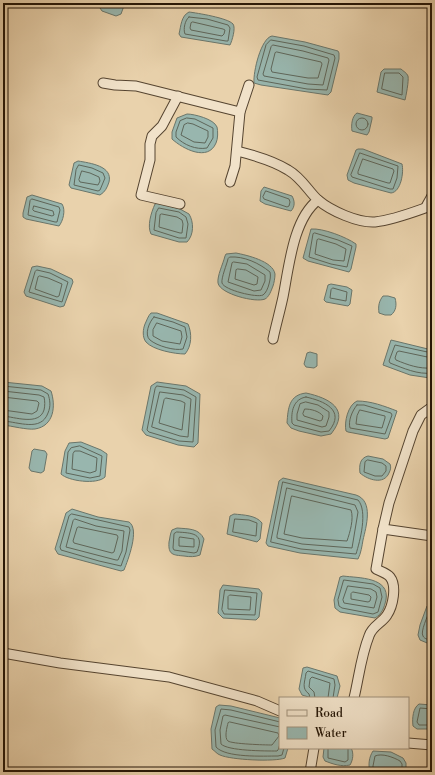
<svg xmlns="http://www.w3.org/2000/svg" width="435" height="775" font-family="'Libre Bodoni',serif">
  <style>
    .water { fill: #98b6ae; stroke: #6a766b }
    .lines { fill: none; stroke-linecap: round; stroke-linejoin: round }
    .shore { stroke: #5e665a; stroke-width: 1 }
    .street-casing { stroke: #554430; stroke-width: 11 }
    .street { stroke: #f1e2c9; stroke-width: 9 }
  </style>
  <rect width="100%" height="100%" fill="#e9d2ac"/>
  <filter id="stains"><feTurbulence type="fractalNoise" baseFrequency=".005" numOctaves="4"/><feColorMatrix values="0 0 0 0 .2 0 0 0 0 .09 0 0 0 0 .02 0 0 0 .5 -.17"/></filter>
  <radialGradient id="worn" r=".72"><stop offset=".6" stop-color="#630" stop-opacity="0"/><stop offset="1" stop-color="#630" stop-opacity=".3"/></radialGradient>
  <g class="water">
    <path d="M101,3H125L121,14L116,16L102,11L100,8Z"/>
    <path d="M189,12C197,13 228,18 233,24C236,28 232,41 230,45L181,37L179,34C181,26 181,16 189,12Z"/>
    <path d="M272,36L305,42L338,51L339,53V59L331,92L328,95L261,85L254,83C253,72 261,38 272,36Z"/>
    <path d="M384,69H401C403,71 407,73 408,76C409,81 406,96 405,100L377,92L381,72Z"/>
    <path d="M357,113L372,117V119L369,132L367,135L352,131C351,125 352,116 357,113Z"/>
    <path d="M187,114C194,114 214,119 217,127C218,131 218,139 216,143C208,162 183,149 172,139V132L177,118Z"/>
    <path d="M358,149H363L402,164C404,172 401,192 391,193L354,183L348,180L347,175L356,150Z"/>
    <path d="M78,161C90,163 113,166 109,182C107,188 105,192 100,195L71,188L69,185L74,163Z"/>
    <path d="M264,187L292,196C295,201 295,207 291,211L265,204L260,201L261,191Z"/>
    <path d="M32,195L62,204C66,210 63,221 59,226L26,219L23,217V213L27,197Z"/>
    <path d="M159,203L180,209L189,214C194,222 194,235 187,242H179L151,234C147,226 151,213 155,204Z"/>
    <path d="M311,229C323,228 346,237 356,244V247L351,269L349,272L308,261L303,258Z"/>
    <path d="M236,253C246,255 273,261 275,274C275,278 274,283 273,286C271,291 269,297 265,299C256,303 220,294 218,283C217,276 223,264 225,256L226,254Z"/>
    <path d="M37,266L51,269L72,279L73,282L64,306L60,307L26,296L24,292L32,267Z"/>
    <path d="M331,284L347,287L352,290L350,304L348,306L326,302L324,300L328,285Z"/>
    <path d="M383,296H388L395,298C397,305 396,311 391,315H385L379,313C378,306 379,301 383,296Z"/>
    <path d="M151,313H157L188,324C192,333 192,346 185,354C175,354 153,350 146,342C142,337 143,329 145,324C147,320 148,316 151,313Z"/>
    <path d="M391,340L432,350V373L430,378L410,375L383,365Z"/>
    <path d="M310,352L317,354V366L314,368L306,367L304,364L307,353Z"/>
    <path d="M3,382L42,386L51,391C56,406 54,426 35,429C27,430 12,426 3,425Z"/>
    <path d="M157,382L186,386L200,394L198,443L194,447L178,445L146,435L142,430L151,386Z"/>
    <path d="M306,393C329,398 351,409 331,434L321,436L299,431L291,428L287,423C288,408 289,395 306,393Z"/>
    <path d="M357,401C371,401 384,406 397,411L388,438L385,439L348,432L346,431C344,422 348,405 357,401Z"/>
    <path d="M81,442L101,450L107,454L105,477C97,485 68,481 61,474L65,451L69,443Z"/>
    <path d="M34,449L45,451L47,454L44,471L41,473L31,471L29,468L32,451Z"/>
    <path d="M368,456L383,459L390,464C391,467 391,469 389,473C384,485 368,480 360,473C359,465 360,458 368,456Z"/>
    <path d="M283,478L356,495C374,501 366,527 363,540C362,546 361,553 358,559L300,553L268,546L266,543L279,481Z"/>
    <path d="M72,509L98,517L129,522C140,529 128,560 124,570L121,571L58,554L55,549L66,513Z"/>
    <path d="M234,514C243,515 256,515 262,523L260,539L257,542L227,534L230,516Z"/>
    <path d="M177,528C188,529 199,528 204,539L200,555C195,557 190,557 184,556C173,555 168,555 169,542C170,538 170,534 172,530Z"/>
    <path d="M343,576C359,578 390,577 386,600C384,608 382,614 375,618L340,612L335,608L334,600L340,577Z"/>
    <path d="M223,585L259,589L262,593L259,617L256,620L223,618L218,613L220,590Z"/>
    <path d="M432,605V645L420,640L418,635L420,625L427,606Z"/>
    <path d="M307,667L337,676L340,686L337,698H312L302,695L299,689L303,668Z"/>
    <path d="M419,704L432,705V729H417L413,726C412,718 413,708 419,704Z"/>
    <path d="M219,705L231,706L280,718V748H288L285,758C275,762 231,760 220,755C217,754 215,751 212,749L211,729L216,707Z"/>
    <path d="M324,748H351C354,753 353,760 350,765C341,767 333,764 325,761L323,757Z"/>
    <path d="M373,751L391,752L403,758L406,763V772H370C368,765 369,757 373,751Z"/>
  </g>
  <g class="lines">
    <g class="shore">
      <path d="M189,17L207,19L228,25L230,28L228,41H226L185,34C183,29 185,20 189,17Z"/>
      <path d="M193,22L223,29L225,30L224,34L222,36L191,30L190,28L191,23Z"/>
      <path d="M271,40L304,46L334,55L335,58L327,90L307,89L258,80L257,77L266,45Z"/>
      <path d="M273,45L303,51L328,58L329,60L323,85L308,84L264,76L263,74L271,47Z"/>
      <path d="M277,52L321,62L322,64L318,78H308L272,72L271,69L275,53Z"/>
      <path d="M385,73H399L403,77L402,95L382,89Z"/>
      <circle cx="362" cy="124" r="6"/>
      <path d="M187,118L195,119L213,128V138L207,148C196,150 184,145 176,137V132L180,121Z"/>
      <path d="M188,123L193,124L208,131V137L205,143L194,142L181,135L184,125Z"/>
      <path d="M360,153L398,166L397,178L393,189H390L352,177L351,175Z"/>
      <path d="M363,159L393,169L394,171L390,183H388L358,174V172Z"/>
      <path d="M79,165L92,168L103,173L105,178L100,190L98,191L74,185L76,170Z"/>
      <path d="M82,171L90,173L99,177L100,181L98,185L80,182L79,180Z"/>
      <path d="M266,191L289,199L290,202L289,206L287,207L264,199L263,197Z"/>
      <path d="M32,199L59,207L60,210L57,222H55L28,215L30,201Z"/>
      <path d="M34,206L53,211L54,215L52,216L34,211L33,210Z"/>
      <path d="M159,208L179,212L186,217L188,224L186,238H179L154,230L156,213Z"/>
      <path d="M162,214L177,217L182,220L183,224L182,233H180L159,227L160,215Z"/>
      <path d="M315,233L338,240L352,246L347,267L331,264L309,257L313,234Z"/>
      <path d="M319,239L336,244L346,249L344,261L333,260L315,254L317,240Z"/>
      <path d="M230,257C244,256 259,263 270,272C271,276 270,280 269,284C268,288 266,293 263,295C257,298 224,290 222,283C221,278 227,264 228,259Z"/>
      <path d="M234,262L247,264L265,275V281L261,290L254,291L228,282L232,263Z"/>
      <path d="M238,269L246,270L258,277L257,284L254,285L235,279L236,270Z"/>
      <path d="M37,270L50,273L68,282L62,302L29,292L35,272Z"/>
      <path d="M40,276L48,278L62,284L59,296L57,297L35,289L38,277Z"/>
      <path d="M333,288L347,292L346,301L330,298L331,290Z"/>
      <path d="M154,317L173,322L185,327L187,337L183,349C175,351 157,346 150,340C144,335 149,322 154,317Z"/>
      <path d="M157,323L181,331L182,337L180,344L162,341L153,336V330Z"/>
      <path d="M432,353L395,345L389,361L390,363C403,368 418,375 432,373"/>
      <path d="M432,358L399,351L397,352L395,358L396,360C408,365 419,369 432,368"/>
      <path d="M3,386L41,390L48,394C50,400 51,406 48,413C41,432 19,422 3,421"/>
      <path d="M157,386L184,390L196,397L193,442L179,441L149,432L147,430L155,389Z"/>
      <path d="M3,391L39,395L44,397C45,401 45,406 44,410C39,426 15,417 3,416"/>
      <path d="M160,392L183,395L191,399L188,437L180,436L152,427Z"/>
      <path d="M3,397L37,401L39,403L37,411L32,414L3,410"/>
      <path d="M306,397C324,401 346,410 329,431L321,432L294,425L292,423C291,412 293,399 306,397Z"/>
      <path d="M166,398L181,401L185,403L182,430L159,423L164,400Z"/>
      <path d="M306,402L318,405L329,412V417L326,426L322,427L297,420V414L300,404Z"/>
      <path d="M357,405H364L391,413L392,415L385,434L350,428C348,421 352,411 357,405Z"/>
      <path d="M305,409C311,409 319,411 323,416L322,420L320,421L304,416L303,414Z"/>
      <path d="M360,410L385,416V418L382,428L356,424L357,416Z"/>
      <path d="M80,446L102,456L100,476L90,478L66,473L68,452L71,448Z"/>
      <path d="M75,451H80L97,458L96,471L90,473L72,469L73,454Z"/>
      <path d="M368,460L382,463L386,466V471L382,476H375L364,472L365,462Z"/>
      <path d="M283,482L358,500C368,511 360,541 356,554L301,549L271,542Z"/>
      <path d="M287,488L355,505L358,512L352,548L302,544L277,538V536Z"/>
      <path d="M292,496L351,510C354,519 350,532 347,541L302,538L284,534L291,498Z"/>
      <path d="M72,514L129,527L130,530L126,552L121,566L99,561L61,550L60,547L69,516Z"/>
      <path d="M75,519L96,526L124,531L122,551L118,560H116L66,547L73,521Z"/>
      <path d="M235,519L249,520L257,523L256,536L233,532Z"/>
      <path d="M79,527L117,535L118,537L114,552L112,553L74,543L73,541L77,528Z"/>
      <path d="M177,532C192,533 205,533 197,552L194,553L174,550L173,548L174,534Z"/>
      <path d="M180,537L194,539V547L179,546V539Z"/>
      <path d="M344,580L373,584L380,588L382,597L378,612L373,614L342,608L339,606L338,600Z"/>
      <path d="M348,586L371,589L376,592L377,597L374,608L344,603L343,600Z"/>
      <path d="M225,590L257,593L255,615L224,614L222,610Z"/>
      <path d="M353,592L369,595L371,597L370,601L368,602L351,599V594Z"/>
      <path d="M230,595L251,597L250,610L228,609V597Z"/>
      <path d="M432,609L430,610C428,615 420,632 423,636C424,639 430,640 432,641"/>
      <path d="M310,698L309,694C301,688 305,682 306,673L308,671L334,679L335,685L333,698"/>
      <path d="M315,698L314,692L309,687L310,679L312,677L330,683L328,698"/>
      <path d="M432,709L420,708L417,722L419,725H432"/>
      <path d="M230,722L278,733L279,736L272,745C265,745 232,744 228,741C224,738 227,727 228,723Z"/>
      <path d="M280,722L231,710L221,709L215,730L216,747C226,758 263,756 278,756L282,755L284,748"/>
      <path d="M280,727L225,715L223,716L220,730L221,744C228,751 265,751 277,751L278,750L280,744"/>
      <path d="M328,748V758L345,762L348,760V748"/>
      <path d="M373,772V766L375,756C382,753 393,757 400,761L402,764V772"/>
    </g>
    <defs>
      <g id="street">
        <path d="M103,83L115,85L136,86L240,112"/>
        <path d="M178,96L162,126L152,136L150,144V160L141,195L180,204"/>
        <path d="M237,151C253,155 274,161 288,170C302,178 308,191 318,200C331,211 358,223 375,222C393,220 411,213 428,207"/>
        <path d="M230,182L235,166L240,112L249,85"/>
        <path d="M432,196L427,205L428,207L432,210"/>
        <path d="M273,339C276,325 280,311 283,297C289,267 293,219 318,200"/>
        <path d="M383,529L432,536"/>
        <path d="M3,653L60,663L169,677L257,701L280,711"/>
        <path d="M354,698C359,677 361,656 369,636C372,626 382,623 387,615C393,606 397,586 390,577C387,573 380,571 376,569L383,529L389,503L413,431L421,415L432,407"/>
        <path d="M408,743L432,745"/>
        <path d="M310,772L314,748"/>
      </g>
    </defs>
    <use href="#street" class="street-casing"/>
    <use href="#street" class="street"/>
  </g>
  <rect width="435" height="775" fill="none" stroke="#e9d2ac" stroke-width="16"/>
  <rect x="4" y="4" width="427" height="767" fill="none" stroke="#241506" stroke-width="2"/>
  <rect x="8" y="8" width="419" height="759" fill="none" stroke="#241506"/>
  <rect x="279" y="697" width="130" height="52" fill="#f1e2c9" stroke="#9f907b"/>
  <rect x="287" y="710" width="20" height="6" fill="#f1e2c9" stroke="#9f907b"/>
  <text x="315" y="717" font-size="12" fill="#241506">Road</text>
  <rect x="287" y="727" width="20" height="12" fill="#98b6ae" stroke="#9f907b"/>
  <text x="315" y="737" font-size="12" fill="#241506">Water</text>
  <rect width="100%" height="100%" filter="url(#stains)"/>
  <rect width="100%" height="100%" fill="url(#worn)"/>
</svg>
